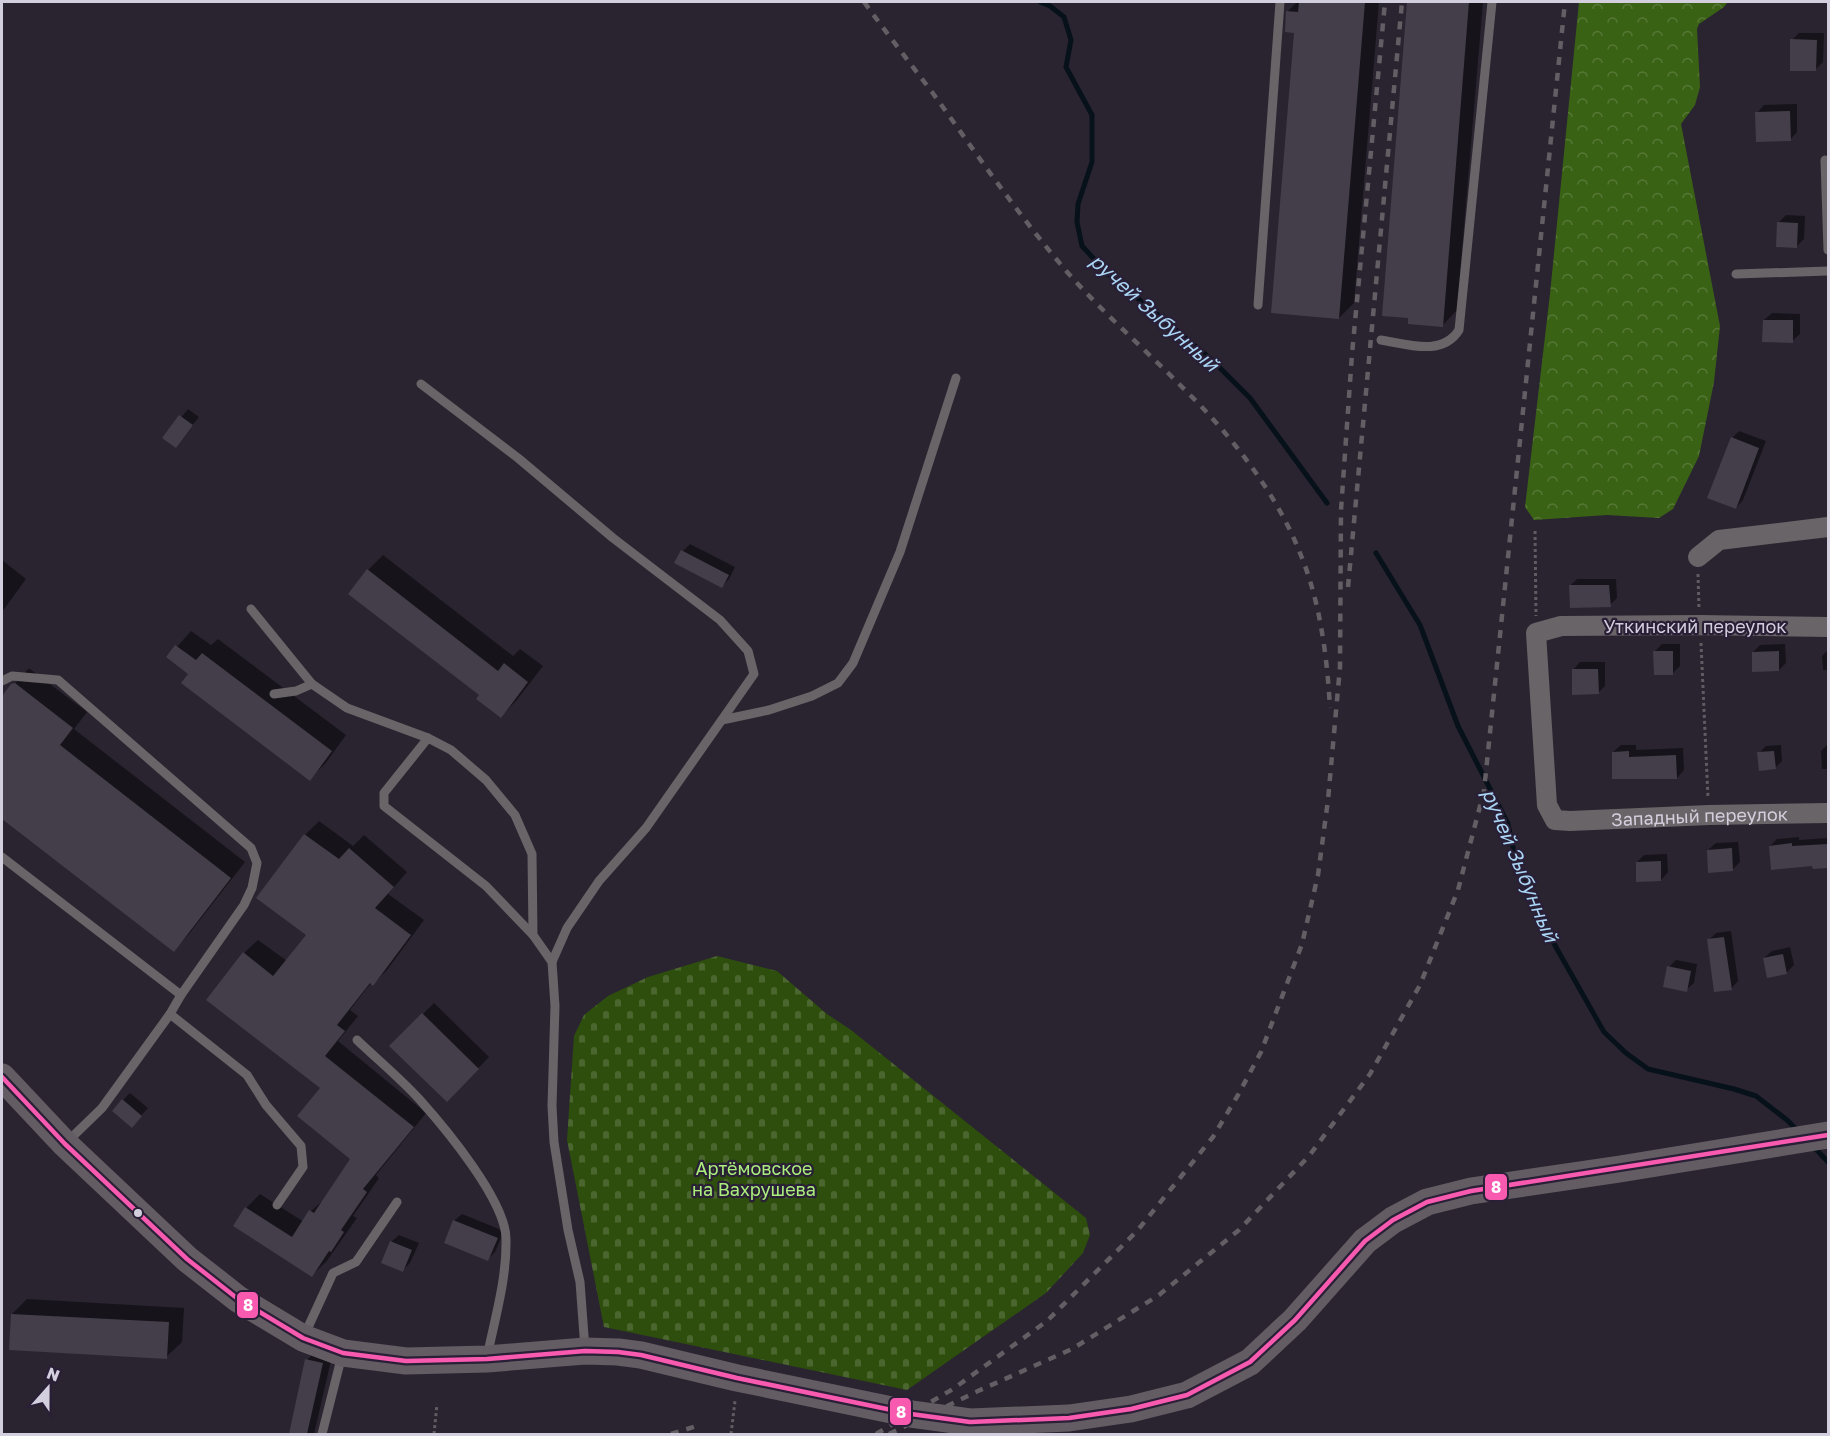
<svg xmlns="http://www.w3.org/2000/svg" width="1830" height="1436" font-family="'Golos Text',sans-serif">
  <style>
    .forest { fill: url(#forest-crowns) }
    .cemetery { fill: url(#cemetery-stones) }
    .shadow { fill: #0007 }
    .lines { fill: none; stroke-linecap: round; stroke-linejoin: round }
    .stream { stroke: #07111a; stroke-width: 5 }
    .building { fill: #433e49 }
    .path { stroke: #615c62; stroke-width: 3; stroke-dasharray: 3 3; stroke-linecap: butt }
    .lane { stroke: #696467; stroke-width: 9 }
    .street { stroke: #696467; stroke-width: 20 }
    .secondary { stroke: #635c63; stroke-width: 27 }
    .rail { stroke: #625e63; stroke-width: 4.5; stroke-dasharray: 8 8; stroke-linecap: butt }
    .bus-1-casing { stroke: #291f36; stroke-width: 9 }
    .bus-1 { stroke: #f75aaf; stroke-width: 4.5 }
    .bus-dot { fill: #d4cfde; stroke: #291f36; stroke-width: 2 }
    .labels { text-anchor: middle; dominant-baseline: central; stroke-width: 4.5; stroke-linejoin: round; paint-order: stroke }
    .street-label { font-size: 18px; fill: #d4cfde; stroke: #291f36 }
    .park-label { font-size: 18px; fill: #abee7d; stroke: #291f36 }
    .water-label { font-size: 20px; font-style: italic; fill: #aad5f5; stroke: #291f36 }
    .line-badge { stroke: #291f36; stroke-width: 2 }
    .badge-label { font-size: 16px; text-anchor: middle; font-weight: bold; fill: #fff }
  </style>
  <defs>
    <pattern id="forest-crowns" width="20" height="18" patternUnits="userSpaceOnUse" patternTransform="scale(1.5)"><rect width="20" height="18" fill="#3a6214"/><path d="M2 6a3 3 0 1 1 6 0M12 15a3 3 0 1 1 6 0" fill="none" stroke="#567736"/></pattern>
    <pattern id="cemetery-stones" width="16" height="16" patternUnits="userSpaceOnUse" patternTransform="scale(1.5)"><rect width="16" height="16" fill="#2d4e0c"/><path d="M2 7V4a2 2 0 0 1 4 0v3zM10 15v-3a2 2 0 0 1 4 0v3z" fill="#4b662f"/></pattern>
  </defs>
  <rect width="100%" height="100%" fill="#2a2431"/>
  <path class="forest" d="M1579,2L1727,3L1724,7L1699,24L1697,29L1700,87L1695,105L1681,124L1720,326L1714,382L1699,456L1673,509L1659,518L1607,515L1534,520L1525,507L1550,294Z"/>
  <path class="cemetery" d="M717,956L777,971L827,1014L851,1030L1086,1218L1090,1235L1083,1253L1046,1293L907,1390L604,1327L567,1140L574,1036L584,1015L608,996L648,977Z"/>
  <g class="shadow">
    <path d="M1297,2H1379L1354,303L1339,318L1295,32L1288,11Z"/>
    <path d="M1409,2H1483L1457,310L1442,326L1410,317L1383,315Z"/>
    <path d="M1799,33H1824L1823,62L1815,70L1792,40Z"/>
    <path d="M1797,104V132L1790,140L1757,113L1764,105Z"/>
    <path d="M1786,215L1805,216L1804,239L1797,246L1778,223Z"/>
    <path d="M1772,313L1800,314V334L1792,341L1764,320Z"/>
    <path d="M188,409L199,417L176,446L164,438Z"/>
    <path d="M1739,431L1766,441L1743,500L1736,508L1732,438Z"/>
    <path d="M690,544L735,567L729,579L722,586L676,563L683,551Z"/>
    <path d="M383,555L513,656L520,649L543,666L516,701L501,716L368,570Z"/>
    <path d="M2,560L26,579L2,612Z"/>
    <path d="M1577,579H1616L1617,598L1610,605L1570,586Z"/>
    <path d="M191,631L211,645L218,639L346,735L325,764L309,779L190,674L168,657Z"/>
    <path d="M1662,644H1680V666L1673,673L1655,651Z"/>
    <path d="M1785,644L1786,663L1779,670L1753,652L1760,645Z"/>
    <path d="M1828,650V670H1823L1822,656Z"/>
    <path d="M1580,662H1605V686L1598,693L1573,670Z"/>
    <path d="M28,669H30L87,712L74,729L245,862L189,934L174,950L2,817V712L8,704L2,698Z"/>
    <path d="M1828,744V769H1822L1821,751Z"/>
    <path d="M1621,745H1636V750L1683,748L1684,770L1677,778L1613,752Z"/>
    <path d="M1781,745L1782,761L1775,768L1759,753L1766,746Z"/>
    <path d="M319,821L353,846L364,835L407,872L388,894L424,920L387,970L373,984L371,983L350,1010L358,1016L338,1041L426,1113L376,1175L379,1178L353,1216L357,1218L326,1262L312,1275L246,1208L260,1194L304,1222L311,1211L326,1198L352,1159L322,1087L244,953L258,940L287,961L308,935L258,898L305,835Z"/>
    <path d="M1799,837V840L1828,838V866L1814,868V864L1770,846L1777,839Z"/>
    <path d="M1738,842L1740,862L1732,870L1708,850L1716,843Z"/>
    <path d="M1667,854L1668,872L1661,880L1637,862L1644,855Z"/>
    <path d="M1731,931L1738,981L1731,989L1709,940L1716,933Z"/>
    <path d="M1790,947L1794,965L1787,972L1768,976L1764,958L1772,951Z"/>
    <path d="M1676,960L1697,964L1694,983L1686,990L1669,967Z"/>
    <path d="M434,1003L489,1057L447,1100L391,1046Z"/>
    <path d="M130,1093L148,1108L139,1118L123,1100Z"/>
    <path d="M462,1214L504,1231L495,1252L488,1259L454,1221Z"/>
    <path d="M399,1235L419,1243L410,1263L403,1270L391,1242Z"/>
    <path d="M27,1299L184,1308L182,1342L166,1357L12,1314Z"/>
    <path d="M318,1349L333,1352L314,1434H291L307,1360Z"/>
  </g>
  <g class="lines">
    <g class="stream">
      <path d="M1040,2L1050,6L1064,17L1071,40L1066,67L1092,115V162L1078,204L1077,222L1082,246L1107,273L1212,360L1250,398L1327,503"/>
      <path d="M1376,553L1420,625L1458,726L1508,824L1515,857L1544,926L1604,1032L1626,1053L1648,1069L1734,1089L1756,1096L1787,1120L1798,1131"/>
      <path d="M1813,1146L1828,1162"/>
    </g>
  </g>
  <g class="building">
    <path d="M1299,2H1365L1339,319L1271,313L1294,33L1285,32L1286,11L1298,12Z"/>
    <path d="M1407,2H1469L1443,327L1408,324V318L1382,316Z"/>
    <path d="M1790,39L1817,40L1816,71H1790Z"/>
    <path d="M1790,111L1791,141L1756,142L1755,112Z"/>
    <path d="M1777,222L1798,223L1797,248L1776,247Z"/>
    <path d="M1763,320H1793V343L1762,342Z"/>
    <path d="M179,415L193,425L176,448L162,438Z"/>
    <path d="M1731,437L1759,448L1736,509L1707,498Z"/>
    <path d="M681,550L729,575L722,588L674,563Z"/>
    <path d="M367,569L498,671L504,663L528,682L501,718L476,699L479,695L348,594Z"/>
    <path d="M1569,585H1609L1611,607L1570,608Z"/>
    <path d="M175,645L196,660L202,653L332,751L310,781L181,683L188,674L166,657Z"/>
    <path d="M1653,651H1673V675H1654Z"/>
    <path d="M1779,651V671L1752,672V652Z"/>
    <path d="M1572,669H1598L1599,694L1572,695Z"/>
    <path d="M15,683L73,728L60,745L231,878L174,952L2,819V696L11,684Z"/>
    <path d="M1629,751V757L1676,755L1677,779H1612V752Z"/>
    <path d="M1774,751L1776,769L1759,771L1757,752Z"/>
    <path d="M304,834L339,859L349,848L394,887L375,908L411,935L373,986L370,983L337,1025L345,1031L325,1056L414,1127L363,1189L367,1192L341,1230L344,1232L331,1252L329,1251L312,1277L233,1226L245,1207L292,1237L309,1210L314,1213L350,1159L297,1116L320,1088L206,1000L243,952L273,976L306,935L256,898Z"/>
    <path d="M1792,843V846L1828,844V868L1813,869L1812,866L1771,870L1769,846Z"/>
    <path d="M1732,848L1733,871L1708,873L1707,850Z"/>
    <path d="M1661,861V881L1636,882V862Z"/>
    <path d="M1724,937L1732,990L1714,992L1707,939Z"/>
    <path d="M1783,954L1787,974L1767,978L1763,958Z"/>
    <path d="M1667,966L1691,971L1687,992L1663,987Z"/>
    <path d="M422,1013L479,1069L447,1102L389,1046Z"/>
    <path d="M122,1099L142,1116L132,1128L112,1111Z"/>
    <path d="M453,1220L498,1238L488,1261L444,1243Z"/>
    <path d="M390,1241L412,1250L403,1272L381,1263Z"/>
    <path d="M11,1314L169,1322L167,1359L9,1350Z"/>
    <path d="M305,1359L323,1363L307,1434H289Z"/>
  </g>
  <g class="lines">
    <g class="path">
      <path d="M1535,531L1536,616"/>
      <path d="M1698,574L1699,609"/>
      <path d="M1701,643L1708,798"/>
      <path d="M434,1434L437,1404"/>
      <path d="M731,1434L735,1401"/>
    </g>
    <g class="lane">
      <path d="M1825,160L1828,250"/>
      <path d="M1736,274L1828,271"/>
      <path d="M1258,305L1280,2"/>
      <path d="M1381,340C1407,344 1442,357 1459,330L1492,2"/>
      <path d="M421,384L518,458L613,538L720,620L748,651L754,674L646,828L599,881L567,928L552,962"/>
      <path d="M251,609L312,684"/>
      <path d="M2,681L12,676L58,680L251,848L257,863L252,888L244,905L181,995L170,1014L102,1108L68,1141"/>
      <path d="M274,694L296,691L312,684L347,708L428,738L451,750L486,780L515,815L532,854L533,935L552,962L555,1006L552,1106L554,1142L568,1230L580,1282L585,1349"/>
      <path d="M722,720L769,710L812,696L838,683L853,663L900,552L956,378"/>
      <path d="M428,738L384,793V806L486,886L533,935"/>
      <path d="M2,857L181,995"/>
      <path d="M170,1014L247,1075L266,1105L301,1146L303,1167L277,1205"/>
      <path d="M357,1040C378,1060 401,1079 420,1100C445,1128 506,1201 506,1239C507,1278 495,1318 487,1357"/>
      <path d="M304,1336L333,1273L356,1262L397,1202"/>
      <path d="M322,1434L342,1355"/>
    </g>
    <g class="street">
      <path d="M1698,557L1719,540L1828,527"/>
      <path id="s1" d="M1828,627L1700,625L1561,626L1536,633L1547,805L1555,820L1570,821L1709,815L1828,813"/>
    </g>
    <path class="secondary" d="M2,1077L65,1144L187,1259L238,1299L303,1338L343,1353L406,1361L487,1359L585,1351L618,1352L641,1355L737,1378L911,1414L970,1422L1069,1418L1131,1409L1187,1395L1250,1362L1295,1320L1365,1241L1393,1220L1427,1202L1471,1191L1620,1169L1828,1135"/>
    <g class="rail">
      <path d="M864,2C886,32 909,62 932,92C976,153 1019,216 1068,273C1105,315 1147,351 1186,391C1231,435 1277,494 1300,553C1320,601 1327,655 1330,708"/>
      <path d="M1348,587L1402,2"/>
      <path d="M671,1434L700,1425"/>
      <path d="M876,1434L953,1389L1047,1321L1137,1231L1213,1137L1238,1095L1261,1052L1302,944L1318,875L1328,800L1340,667L1341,510L1352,354L1385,2"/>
      <path d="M889,1434L978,1391L1072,1349L1159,1295L1239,1230L1309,1156L1370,1074L1420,985L1458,890L1484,791L1565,2"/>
    </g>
    <defs>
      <path id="bus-1" d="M2,1077L65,1144L187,1259L238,1299L303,1338L343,1353L406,1361L487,1359L585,1351L618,1352L641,1355L737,1378L911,1414L970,1422L1069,1418L1131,1409L1187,1395L1250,1362L1295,1320L1365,1241L1393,1220L1427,1202L1471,1191L1828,1135"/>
    </defs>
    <use href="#bus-1" class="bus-1-casing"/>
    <use href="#bus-1" class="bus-1"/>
  </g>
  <circle class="bus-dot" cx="138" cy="1213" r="5"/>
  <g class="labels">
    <g class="street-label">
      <text x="1695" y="626">Уткинский переулок</text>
      <text stroke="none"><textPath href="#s1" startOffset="627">Западный переулок</textPath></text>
    </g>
    <g class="park-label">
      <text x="754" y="1168">Артёмовское<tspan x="754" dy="21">на Вахрушева</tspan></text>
    </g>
    <g class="water-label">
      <text transform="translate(1155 312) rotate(42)">ручей Зыбунный</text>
      <text transform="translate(1521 865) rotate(67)">ручей Зыбунный</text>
    </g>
  </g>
  <g class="line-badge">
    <rect x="1484" y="1173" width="24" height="28" rx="6" fill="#f75aaf"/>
    <rect x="236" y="1291" width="23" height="28" rx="6" fill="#f75aaf"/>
    <rect x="889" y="1397" width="23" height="29" rx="6" fill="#f75aaf"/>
  </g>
  <g class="badge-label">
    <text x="1496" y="1193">8</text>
    <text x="248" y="1311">8</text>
    <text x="901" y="1418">8</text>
  </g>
  <rect width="1830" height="1436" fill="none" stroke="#d4cfde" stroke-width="6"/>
  <g transform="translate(48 1388) rotate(21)" stroke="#291f36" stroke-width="4.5" paint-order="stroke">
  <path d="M0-4.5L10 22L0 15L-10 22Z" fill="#d4cfde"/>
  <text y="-9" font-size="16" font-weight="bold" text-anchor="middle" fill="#d4cfde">N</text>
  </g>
</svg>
